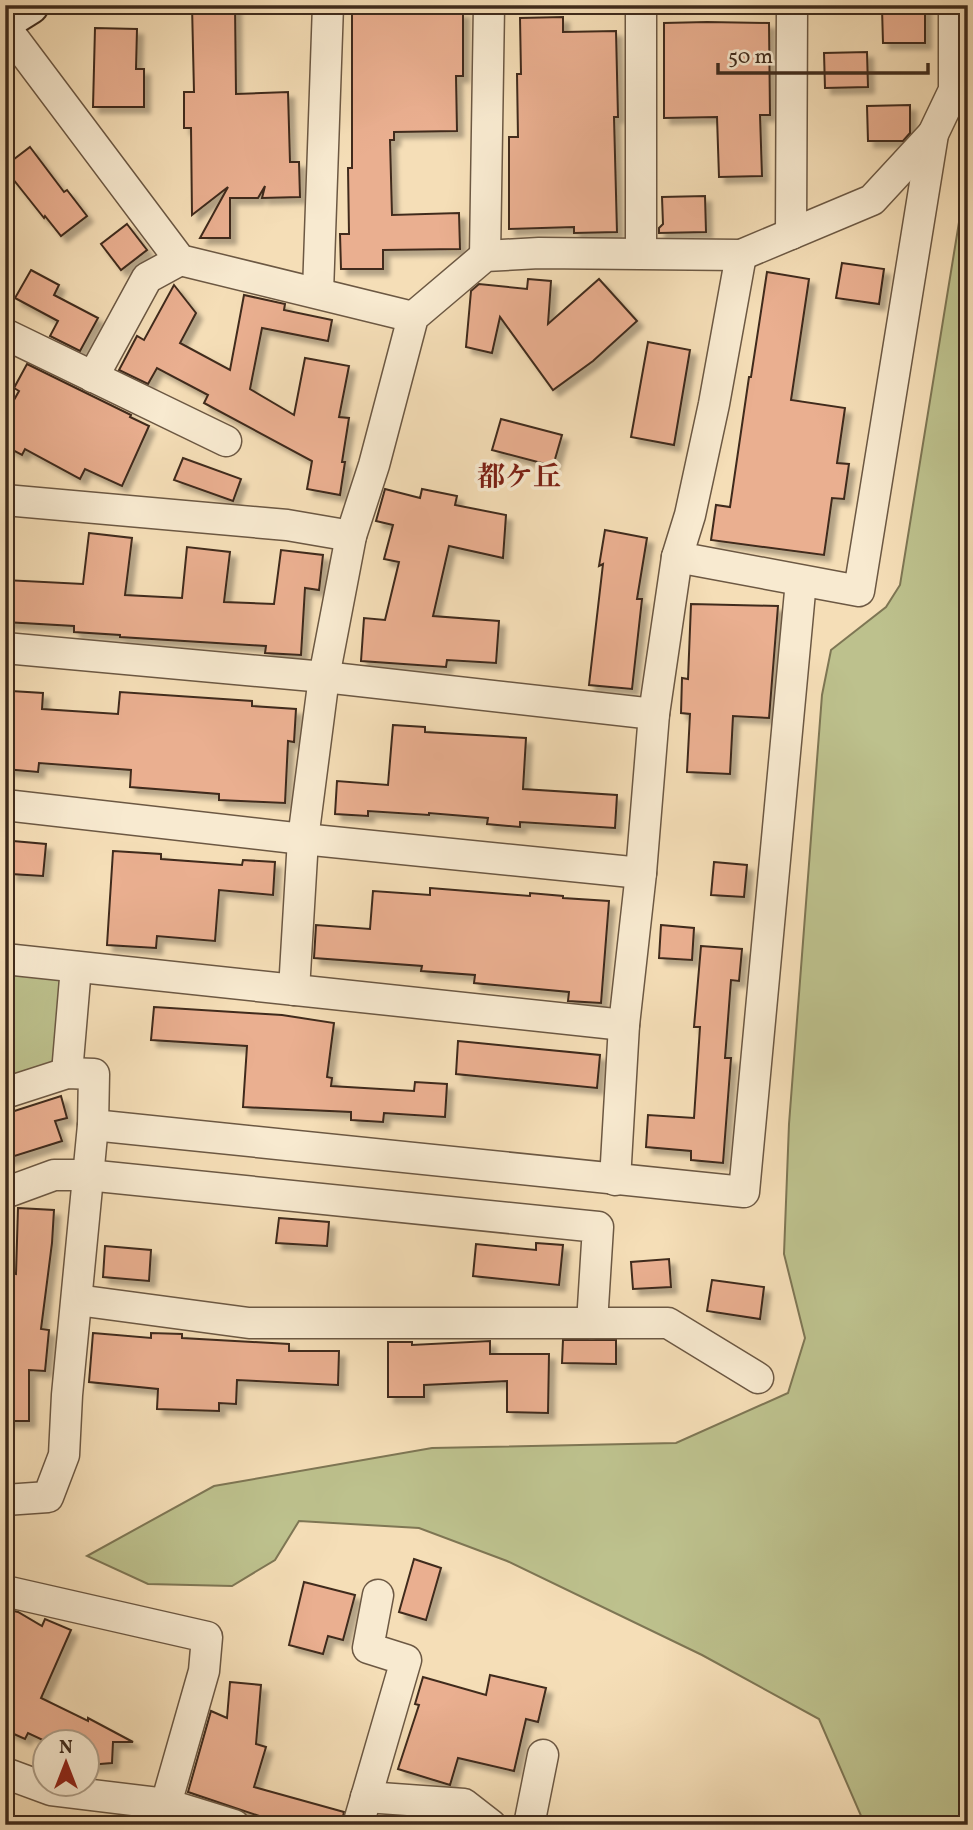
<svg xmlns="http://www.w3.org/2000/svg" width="973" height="1830" font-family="Vollkorn,'Noto Serif JP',serif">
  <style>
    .green { fill: #bdc18d; stroke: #7e7654; stroke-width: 2 }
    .building { fill: #eaaf90; stroke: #3f2b1c; stroke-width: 2; filter: url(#shadow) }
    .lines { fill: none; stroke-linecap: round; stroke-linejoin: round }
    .street-casing { stroke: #6c5843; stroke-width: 33 }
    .secondary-casing { stroke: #3f2b1c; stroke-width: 42 }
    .street { stroke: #f8ead0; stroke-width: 30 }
    .secondary { stroke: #f8ead0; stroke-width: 38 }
    .labels { text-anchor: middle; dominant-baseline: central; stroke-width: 7; stroke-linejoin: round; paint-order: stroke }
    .neighbourhood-label { font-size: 28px; font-weight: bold; fill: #7a1f14; stroke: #f8ead0 }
  </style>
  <defs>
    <filter id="shadow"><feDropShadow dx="6" dy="6" stdDeviation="2" flood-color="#0004"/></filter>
  </defs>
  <rect width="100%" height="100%" fill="#f5deb7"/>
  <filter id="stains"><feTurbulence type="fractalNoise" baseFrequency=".00286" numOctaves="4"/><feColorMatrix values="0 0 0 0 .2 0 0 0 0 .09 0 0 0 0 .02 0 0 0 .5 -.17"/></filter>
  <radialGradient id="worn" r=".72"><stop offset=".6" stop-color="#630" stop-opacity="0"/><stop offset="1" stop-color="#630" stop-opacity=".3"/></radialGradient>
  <g class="green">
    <path d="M968,167V1825H865L819,1719L702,1655L507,1561L419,1528L299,1521L275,1560L232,1586L148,1584L87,1556L214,1486L432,1448L676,1443L788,1393L805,1338L784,1254L789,1124L822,695L831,650L886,607L900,585Z"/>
    <path d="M5,968L67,973L59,1066L5,1083Z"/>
  </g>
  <g class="building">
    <path d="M192,5H235L236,94L288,92L290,162H299L300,197L262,198L265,186L258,198H230V238H200L228,187L192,215L191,128H184V92H194Z"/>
    <path d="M352,5H395V11L463,12V76H456L457,131L394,132V140H390L392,215L459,213L460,249L383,250V269H341L340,234H349L348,168H352Z"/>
    <path d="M925,7V43H883L882,8Z"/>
    <path d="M563,17V32L616,31L618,117H614L617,232L574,233V227L509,229V137H518L517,74H521L520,18Z"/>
    <path d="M707,22L769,23L770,115H760L762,176L719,177L717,117L664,118V23Z"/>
    <path d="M95,28L137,29L136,69H144V107H93Z"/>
    <path d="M867,52L868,87L825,88L824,53Z"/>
    <path d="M910,105V133L903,141H868L867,106Z"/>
    <path d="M30,147L64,192L67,190L87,216L61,236L45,216L44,218L5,169V166Z"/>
    <path d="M705,196L706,232L659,233V228L663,224L662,197Z"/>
    <path d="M127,224L147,250L121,270L101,244Z"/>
    <path d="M842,263L884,269L879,304L836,298Z"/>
    <path d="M31,270L59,285L54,295L98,318L80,351L50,336L58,321L15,298Z"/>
    <path d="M767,272L809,279L791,400L845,408L837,463L849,464L844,499L832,498L824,555L711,540L716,505L730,507L749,377H751Z"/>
    <path d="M528,279L551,281L548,324L599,279L637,321L593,361L553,390L500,317L492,353L466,347L471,291L479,284L527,289Z"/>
    <path d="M174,285L196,313L180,343L230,370L244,295L285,304L284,310L332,320L328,341L262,328L250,389L294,415L305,358L349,366L339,417L349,418L342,462H345L340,495L307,489L312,461L204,403L208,395L157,368L148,384L119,370L137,336L144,340Z"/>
    <path d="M648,342L690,350L674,445L631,437Z"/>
    <path d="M27,364L131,415L130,417L149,426L122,486L85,469L80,479L25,449L22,455L5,446V416L19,391L14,388Z"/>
    <path d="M501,419L562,435L553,466L492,450Z"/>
    <path d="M183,458L241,479L233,501L174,480Z"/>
    <path d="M385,489L420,498L422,489L457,496L455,505L506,515L503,558L449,546L433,616L499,621L496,663L447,660L446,667L361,661L364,618L385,620L399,562L384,559L393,525L376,521Z"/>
    <path d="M605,530L647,538L637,599H642L632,689L589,685L603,564L599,566Z"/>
    <path d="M89,533L132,538L125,595L182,598L187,547L230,552L224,602L274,604L281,550L323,555L319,590L305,588L301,655L265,653L266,646L120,637V635L74,632V626L5,622V580L83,584Z"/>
    <path d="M691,604L778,606L769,718L733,716L730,774L687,772L690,714L681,713L682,678L688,679Z"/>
    <path d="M11,691L43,693L42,709L118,714L120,692L252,701V706L296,709L294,742L288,741L285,803L219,800V794L130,787L131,770L39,763L38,772L5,769Z"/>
    <path d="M393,725L425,727V732L526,738L523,789L617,795L615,828L520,822V827L487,824L488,818L429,813V815L368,811V816L335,814L337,781L388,785Z"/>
    <path d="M13,841L46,844L43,876L11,874Z"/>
    <path d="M113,851L161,854V859L242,865L243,860L275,862L273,895L219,890L215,941L157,936L156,948L107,945Z"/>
    <path d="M714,862L747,865L744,897L711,895Z"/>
    <path d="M430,888L530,896V893L563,896V898L609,901L601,1003L568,1001L569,992L474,983L475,975L421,971L422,966L314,958L316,925L370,929L373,891L430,895Z"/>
    <path d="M661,925L694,928L692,960L659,958Z"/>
    <path d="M701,946L742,949L739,981L731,980L725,1058H731L723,1163L691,1160V1151L646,1147L648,1115L694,1118L700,1027H694Z"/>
    <path d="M154,1007L282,1015L334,1023L327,1077L332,1078L331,1086L414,1091L415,1082L447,1084L445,1117L384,1113L383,1122L351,1120V1112L243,1107L247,1046L151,1040Z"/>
    <path d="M458,1041L600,1055L597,1088L456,1074Z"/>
    <path d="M61,1096L67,1118L55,1121L62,1141L5,1159V1114Z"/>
    <path d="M18,1208L54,1210L52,1243L41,1329L49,1330L45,1371L29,1370V1421H5V1323L11,1273L16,1274Z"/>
    <path d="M279,1218L329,1222L327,1246L276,1243Z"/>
    <path d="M536,1243L563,1245L559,1285L473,1276L476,1244L536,1250Z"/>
    <path d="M105,1246L151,1250L149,1281L103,1277Z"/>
    <path d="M669,1259L671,1287L633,1289L631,1262Z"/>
    <path d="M712,1280L764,1287L760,1319L707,1311Z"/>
    <path d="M93,1333L151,1338V1333L182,1334V1338L289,1344V1351H339L338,1385L237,1380L236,1404L219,1403V1411L157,1409L158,1389L89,1382Z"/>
    <path d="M563,1340H616V1364L562,1363Z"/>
    <path d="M490,1341V1354H549L548,1413L507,1412V1381L424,1385V1397H388V1342H412V1345Z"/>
    <path d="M414,1559L441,1568L426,1620L399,1612Z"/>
    <path d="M304,1582L355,1595L343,1640L328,1636L323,1654L289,1645Z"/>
    <path d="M5,1609L18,1612L42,1626L45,1619L71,1630L41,1698L88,1721V1718L133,1742H113L112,1763L88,1765V1742H47L28,1733L25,1739L5,1730Z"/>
    <path d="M490,1675L546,1688L538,1722L526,1719L514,1771L458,1758L450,1785L398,1769L419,1705L415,1704L423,1677L486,1695Z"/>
    <path d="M230,1682L261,1685L256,1744L266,1747L254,1787L344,1812L341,1825H286L188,1792L211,1711L227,1718Z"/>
  </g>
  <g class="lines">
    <defs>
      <g id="street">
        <path d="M641,5V253"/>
        <path d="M5,27L180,260L413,317"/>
        <path d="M791,234L792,5"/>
        <path d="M485,256L489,5"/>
        <path d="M318,292L328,5"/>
        <path d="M5,334L226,441"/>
        <path d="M93,377L147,278L180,260"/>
        <path d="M5,500L287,525L351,536"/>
        <path d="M677,557L859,591L933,134L954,90V5"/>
        <path d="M5,648L324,677L654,714"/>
        <path d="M5,805L303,839L641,873"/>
        <path d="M5,959L624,1025"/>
        <path d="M294,990L303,839L324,677L351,536L374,465L413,317L485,256L539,253L741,255L872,200L933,134"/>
        <path d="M67,1073L76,967"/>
        <path d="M5,1093L67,1073L94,1074L93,1125L67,1395L64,1455L48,1497L5,1500"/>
        <path d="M93,1125L744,1192L801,581"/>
        <path d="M615,1180L624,1025L641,873L654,714L677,557L690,515L714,404L741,255"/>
        <path d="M5,1193L54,1175H87L598,1227L592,1323"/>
        <path d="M77,1300L249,1323H668L758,1378"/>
        <path d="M5,1591L207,1637L204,1671L166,1804"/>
        <path d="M5,1773L51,1790L166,1804L234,1825"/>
        <path d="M366,1797L464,1804L491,1825"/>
        <path d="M358,1825L406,1660L368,1648L378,1595"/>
        <path d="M529,1825L543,1755"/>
      </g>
      <path id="secondary" d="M5,20L29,5"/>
    </defs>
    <use href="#street" class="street-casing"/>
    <use href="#secondary" class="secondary-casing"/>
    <use href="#street" class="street"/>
    <use href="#secondary" class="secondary"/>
  </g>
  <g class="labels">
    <g class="neighbourhood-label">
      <text x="519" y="478">都ケ丘</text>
    </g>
  </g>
  <rect width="973" height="1830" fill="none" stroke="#f5deb7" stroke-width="28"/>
  <rect x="7" y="7" width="959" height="1816" fill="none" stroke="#3f2b1c" stroke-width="3.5"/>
  <rect x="14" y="14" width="945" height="1802" fill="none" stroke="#3f2b1c" stroke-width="2"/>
  <g transform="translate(66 1763)"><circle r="33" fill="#f8ead0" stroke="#ae9e88" stroke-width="2"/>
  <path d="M0-5L12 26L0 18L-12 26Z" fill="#8f2418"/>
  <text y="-10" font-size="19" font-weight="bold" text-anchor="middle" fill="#3f2b1c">N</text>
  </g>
  <path d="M718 63v10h210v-10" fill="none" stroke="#3f2b1c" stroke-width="3.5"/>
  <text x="728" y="63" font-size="21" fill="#3f2b1c" stroke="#f8ead0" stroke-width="5" paint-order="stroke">50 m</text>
  <rect width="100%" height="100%" filter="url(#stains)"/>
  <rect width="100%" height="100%" fill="url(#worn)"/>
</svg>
